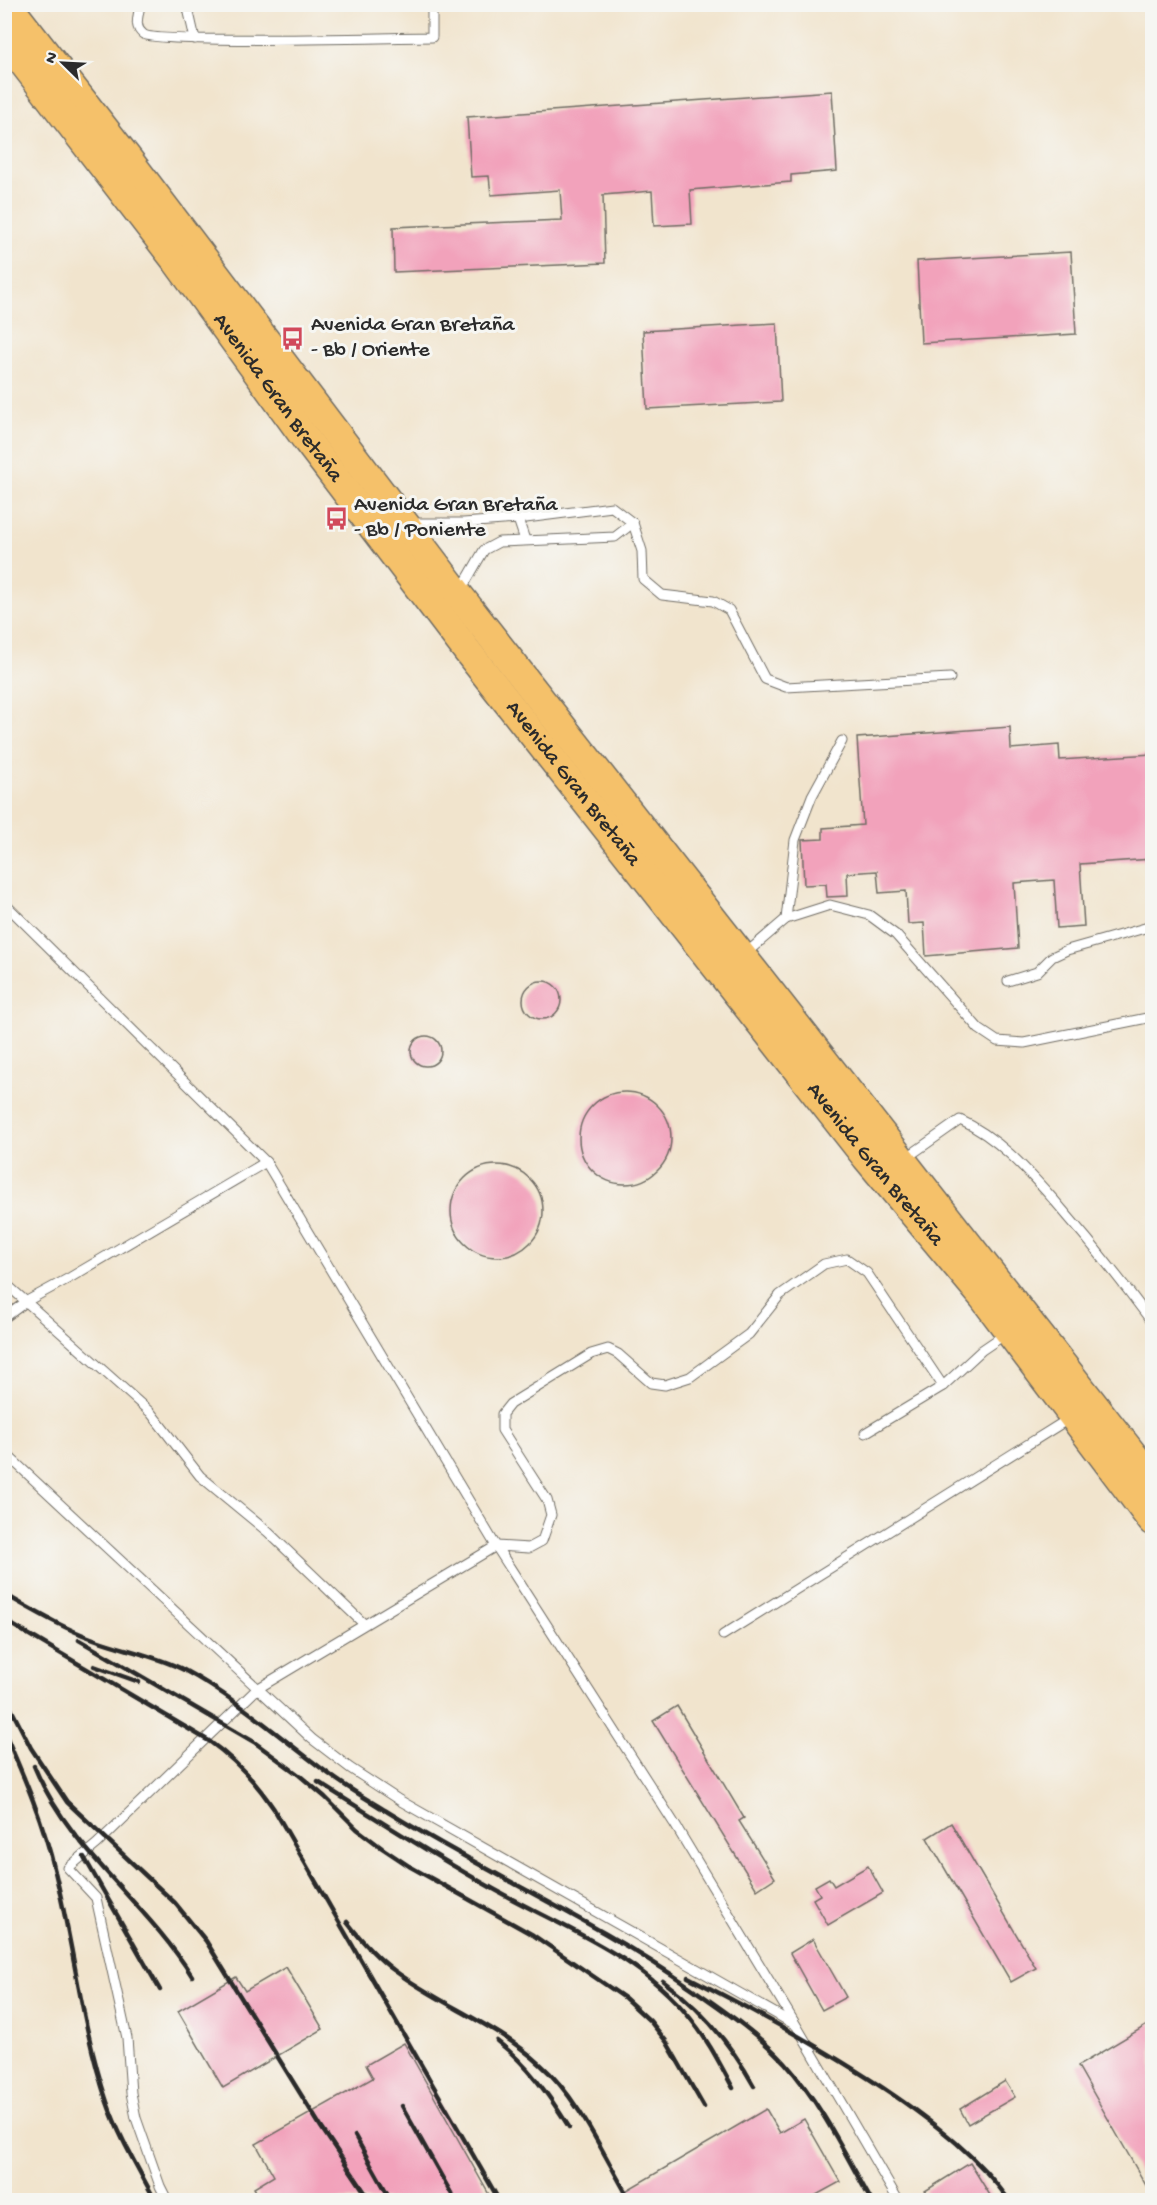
<svg xmlns="http://www.w3.org/2000/svg" width="1157" height="2205" font-family="'Gochi Hand',sans-serif">
  <style>
    .building { fill: #f2a2bb }
    .lines { fill: none; stroke-linecap: round; stroke-linejoin: round }
    .service-casing { stroke: #706c64; stroke-width: 11 }
    .primary-casing { stroke: #706c64; stroke-width: 31 }
    .service { stroke: #fff; stroke-width: 9 }
    .primary { stroke: #f5c16b; stroke-width: 28 }
    .rail { stroke: #2b2b2b; stroke-width: 4.5 }
    .labels { text-anchor: middle; dominant-baseline: central; stroke-width: 6; stroke-linejoin: round; paint-order: stroke }
    .poi-label { font-size: 22px; fill: #2b2b2b; stroke: #f6f6f2; text-anchor: start }
    .street-label { font-size: 22px; fill: #2b2b2b; stroke: #f6f6f2 }
  </style>
  <rect width="100%" height="100%" fill="#f6f6f2"/>
  <filter id="ink" filterUnits="userSpaceOnUse"><feTurbulence type="fractalNoise" baseFrequency=".0167" numOctaves="2"/><feDisplacementMap in="SourceGraphic" scale="12" xChannelSelector="R" yChannelSelector="G"/><feConvolveMatrix kernelMatrix="1 2 1 2 8 2 1 2 1" color-interpolation-filters="sRGB"/></filter>
  <filter id="wash" filterUnits="userSpaceOnUse"><feTurbulence type="fractalNoise" baseFrequency=".008" numOctaves="4" result="noise"/><feDisplacementMap in="SourceGraphic" scale="24" xChannelSelector="R" yChannelSelector="G"/><feGaussianBlur stdDeviation="1.35" result="paint"/><feColorMatrix in="noise" values="0 0 0 0 0 0 0 0 0 0 0 0 0 0 0 0 0 1.4 0 .05"/><feComposite in="paint" operator="in"/></filter>
  <g filter="url(#wash)">
    <rect width="100%" height="100%" fill="#f1e4cd"/>
    <g id="blocks">
      <g class="building">
        <path d="M832,91L837,171L791,175V182L690,190L692,224L654,226L652,191L603,195L605,263L394,272L393,227L562,220L560,190L491,195L489,176L471,177L467,117Z"/>
        <path d="M1071,252L1076,334L921,343L917,261Z"/>
        <path d="M777,323L781,402L647,409L643,331Z"/>
        <path d="M1010,727L1011,749L1059,745L1060,760L1152,754V859L1080,864L1084,926L1057,928L1054,880L1014,883L1018,948L926,956L924,923L908,924L906,891L879,893L877,871L847,873L848,896L827,897L826,884L804,885L802,840L823,839V828L863,825L857,738Z"/>
        <circle cx="542" cy="1000" r="19"/>
        <circle cx="426" cy="1051" r="15"/>
        <circle cx="625" cy="1138" r="46"/>
        <circle cx="497" cy="1211" r="46"/>
        <path d="M677,1706L744,1818L739,1821L775,1878L757,1890L653,1721Z"/>
        <path d="M951,1823L1036,1968L1011,1982L927,1838Z"/>
        <path d="M868,1866L883,1893L828,1925L813,1899L820,1895L815,1886L829,1878L834,1886Z"/>
        <path d="M813,1939L846,1997L822,2010L790,1953Z"/>
        <path d="M286,1967L323,2029L223,2088L178,2011L236,1977L245,1991Z"/>
        <path d="M1152,2022V2196L1078,2066Z"/>
        <path d="M404,2043L492,2200H261L254,2188L274,2176L256,2144L373,2078L366,2065Z"/>
        <path d="M1005,2081L1015,2097L968,2124L960,2109Z"/>
        <path d="M766,2109L780,2133L804,2119L840,2182L816,2195L819,2200H610Z"/>
        <path d="M970,2163L993,2200H931L925,2191Z"/>
      </g>
    </g>
  </g>
  <g filter="url(#ink)">
    <use href="#blocks" fill-opacity="0" stroke="#706c64" stroke-width="1.5"/>
    <g class="lines">
      <defs>
        <g id="service">
          <path d="M140,4C139,15 133,26 143,34C154,44 398,37 432,37V4"/>
          <path d="M187,4L195,39"/>
          <path d="M518,519L525,540"/>
          <path d="M411,523H463L518,519L612,507L633,523L642,551L643,579L662,595L713,601L729,610L765,679L786,687L950,678"/>
          <path d="M461,590L484,550L499,542L615,537L633,523"/>
          <path d="M4,903L266,1162L496,1546L674,1823L796,2025L898,2200"/>
          <path d="M786,919L795,840L812,796L842,741"/>
          <path d="M745,954L786,919L830,905L869,915L896,935L979,1029L997,1041L1024,1043L1152,1017"/>
          <path d="M1008,981L1037,972L1052,957L1067,950L1152,926"/>
          <path d="M906,1158L960,1120C998,1137 1027,1170 1054,1200C1089,1240 1121,1280 1152,1322"/>
          <path d="M4,1282L151,1413L200,1476L268,1532L364,1624"/>
          <path d="M4,1318L27,1301L71,1277L266,1162"/>
          <path d="M865,1433L943,1386L982,1350L1007,1333"/>
          <path d="M4,1452L312,1739L350,1768L399,1800L794,2024"/>
          <path d="M723,1635L1070,1418"/>
          <path d="M167,2200L160,2186L136,2118L131,2093L127,2038L96,1898L68,1868L97,1844L257,1689L496,1546L529,1548L542,1541L551,1515L547,1500L502,1430V1414L510,1404L591,1354L608,1349L618,1354L651,1383L665,1385L690,1377L749,1334L780,1295L824,1264L847,1259L867,1273L943,1386"/>
        </g>
        <g id="primary">
          <path d="M7,4L128,159L458,594L1152,1479"/>
          <path id="s1" d="M4,38L177,262L305,438L468,652L866,1157L983,1297L1152,1521"/>
        </g>
      </defs>
      <use href="#service" class="service-casing"/>
      <use href="#primary" class="primary-casing"/>
      <use href="#service" class="service"/>
      <use href="#primary" class="primary"/>
      <g class="rail">
        <path d="M4,1594C33,1610 61,1627 91,1638C122,1650 155,1655 184,1670C238,1699 284,1741 333,1777C351,1790 370,1801 388,1812C488,1874 596,1921 693,1989C726,2012 757,2033 785,2063C821,2103 845,2154 871,2200"/>
        <path d="M4,1620L209,1741C236,1760 256,1782 274,1809L499,2200"/>
        <path d="M79,1640L254,1742L299,1775L325,1797L357,1829L382,1848L409,1866L533,1935L625,1998L650,2021L666,2041L704,2107"/>
        <path d="M94,1666L139,1682"/>
        <path d="M4,1695L31,1748L67,1802L175,1903L206,1941L321,2127L370,2200"/>
        <path d="M4,1731C24,1777 44,1823 55,1872C74,1948 82,2028 107,2102C119,2137 138,2168 155,2200"/>
        <path d="M34,1766C69,1850 145,1901 192,1976"/>
        <path d="M318,1782C375,1818 431,1854 490,1887C560,1927 638,1953 690,2018C708,2040 720,2064 733,2088"/>
        <path d="M84,1857L160,1990"/>
        <path d="M347,1922C361,1940 377,1958 395,1971C441,2005 498,2025 540,2064C579,2098 604,2156 630,2200"/>
        <path d="M688,1977C759,2013 829,2051 895,2096C938,2126 978,2157 1009,2200"/>
        <path d="M663,1981C703,2010 731,2044 754,2086"/>
        <path d="M497,2041C527,2064 549,2095 569,2127"/>
        <path d="M402,2106L455,2200"/>
        <path d="M355,2136L391,2200"/>
      </g>
    </g>
  </g>
  <defs>
    <symbol id="bus-bare" viewBox="-9 -9 18 18"><path d="M-5-6H5V4H4V6H2V4H-2V6H-4V4H-5ZM-3.5-4V0h7V-4ZM-3.5 1.2v1.5H-2V1.2ZM2 1.2v1.5H3.5V1.2Z" fill="#d1495b" stroke="#f6f6f2" stroke-width="2.5" paint-order="stroke"/></symbol>
  </defs>
  <g fill-rule="evenodd">
    <use href="#bus-bare" x="276" y="322" width="33" height="33"/>
    <use href="#bus-bare" x="320" y="502" width="33" height="33"/>
  </g>
  <g class="labels">
    <g class="poi-label">
      <text x="311" y="326">Avenida Gran Bretaña<tspan x="311" dy="25">- Bb / Oriente</tspan></text>
      <text x="354" y="506">Avenida Gran Bretaña<tspan x="354" dy="25">- Bb / Poniente</tspan></text>
    </g>
    <g class="street-label">
      <text stroke="none"><textPath href="#s1" startOffset="452">Avenida Gran Bretaña</textPath></text>
      <text stroke="none"><textPath href="#s1" startOffset="938">Avenida Gran Bretaña</textPath></text>
      <text stroke="none"><textPath href="#s1" startOffset="1424">Avenida Gran Bretaña</textPath></text>
    </g>
  </g>
  <rect width="1157" height="2205" fill="none" stroke="#f6f6f2" stroke-width="24"/>
  <g transform="translate(63 63) rotate(294)" stroke="#f6f6f2" stroke-width="4.5" paint-order="stroke">
  <path d="M0-4.5L10 22L0 15L-10 22Z" fill="#2b2b2b"/>
  <text y="-9" font-size="16" font-weight="bold" text-anchor="middle" fill="#2b2b2b">N</text>
  </g>
</svg>
